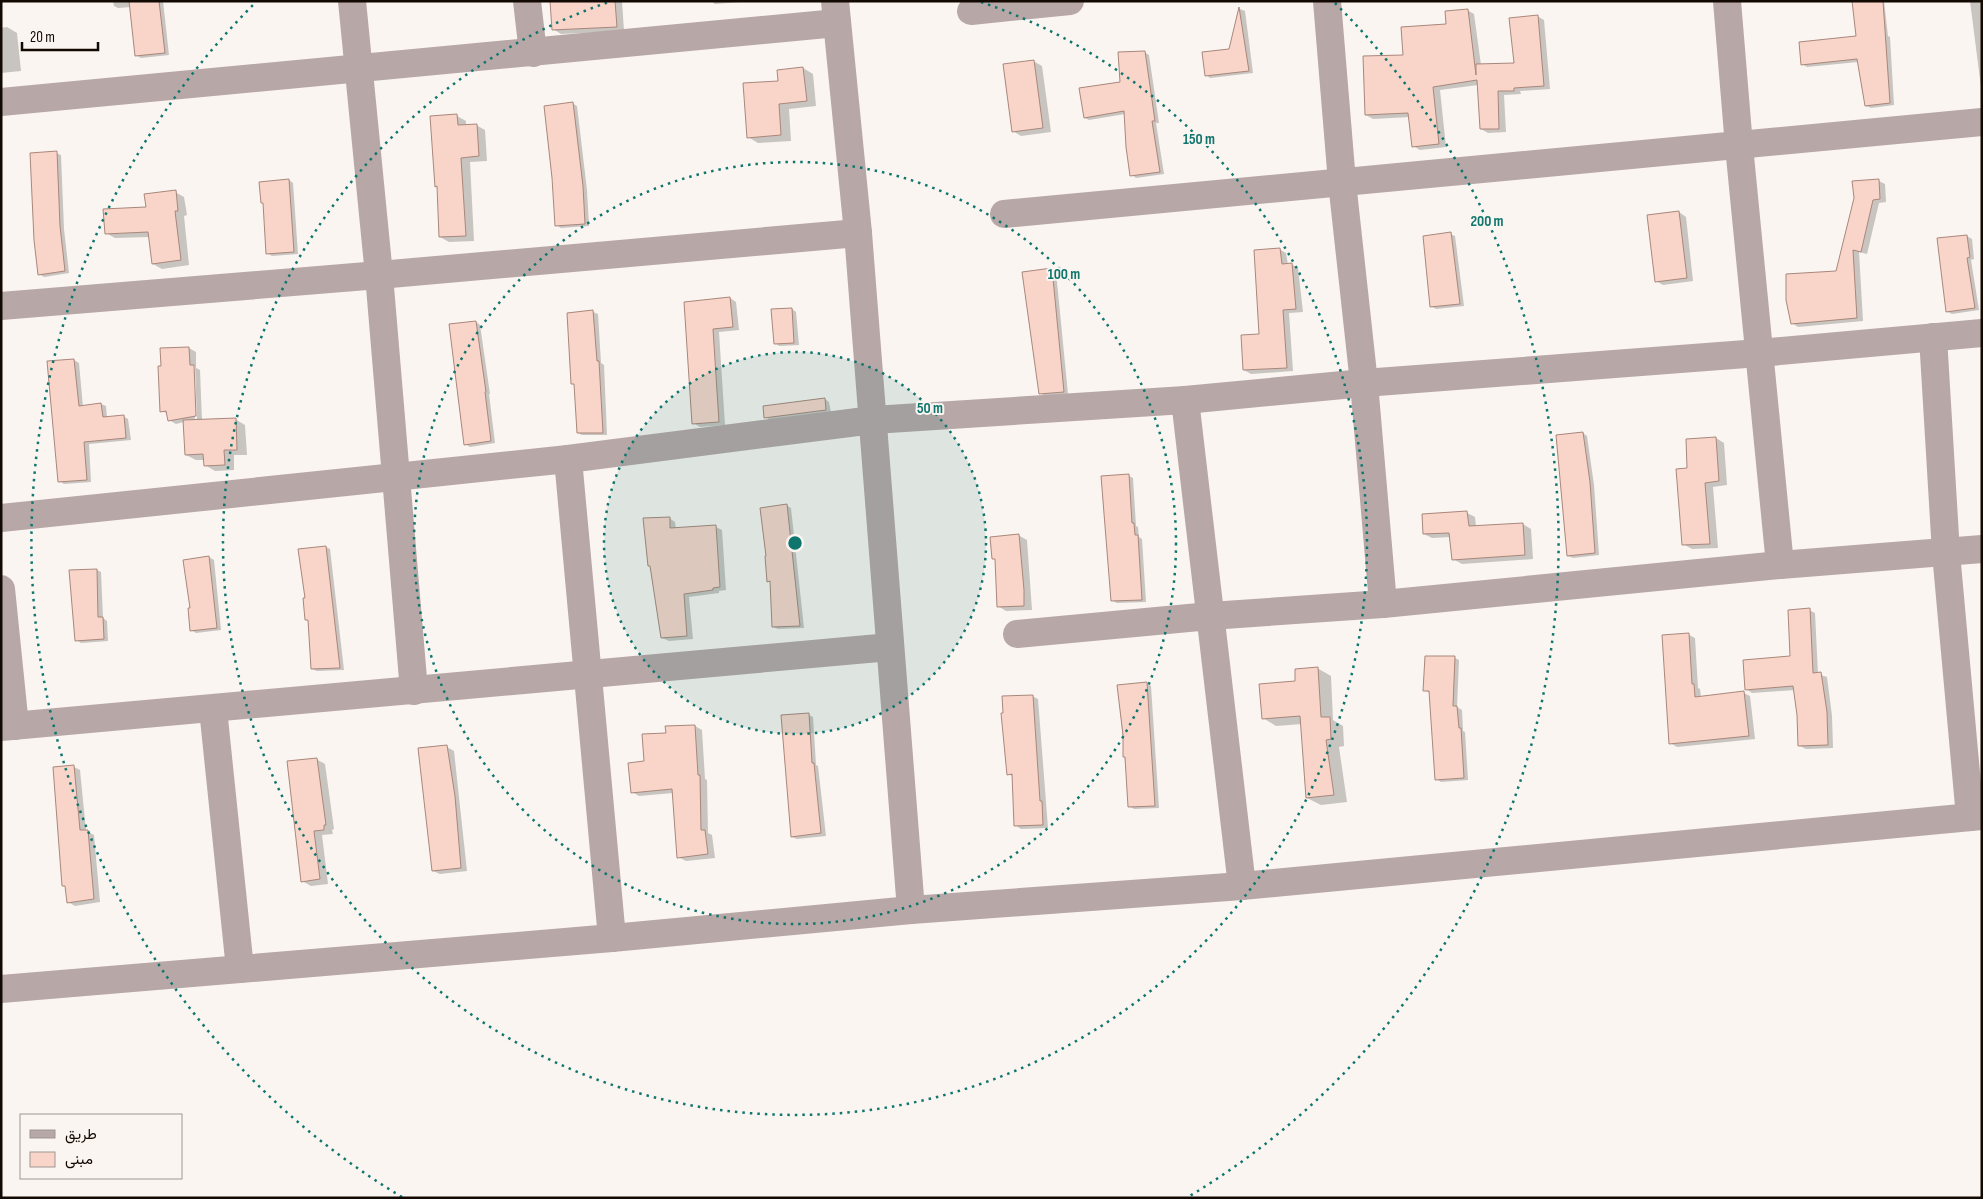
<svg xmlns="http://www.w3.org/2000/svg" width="1983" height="1199" font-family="'Sofia Sans Condensed',Vazirmatn,sans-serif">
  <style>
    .shadow { fill: #0003; fill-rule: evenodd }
    .building { fill: #f9d4c8; stroke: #a9877c }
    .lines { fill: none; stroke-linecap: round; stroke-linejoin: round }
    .minor { stroke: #b8a7a7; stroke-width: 28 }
    .ring { fill: none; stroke: #0f766e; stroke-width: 2.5; stroke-dasharray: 2.5 5 }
    .centre { fill: #0f766e; stroke: #fbf5f1; stroke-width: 2.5 }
    .ring-label { font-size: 15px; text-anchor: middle; font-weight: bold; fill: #0f766e; stroke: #fbf5f1; stroke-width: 4; stroke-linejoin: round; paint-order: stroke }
  </style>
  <rect width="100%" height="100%" fill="#fbf5f1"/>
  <g class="shadow">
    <path d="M113,1H163L169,55L141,58L137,56L131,7L118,8L114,6Z"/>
    <path d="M558,1H622L624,31L561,34L553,29Z"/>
    <path d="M711,1H740V2L715,4Z"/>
    <path d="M1853,1H1884L1888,36L1890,37L1894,105L1871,108L1866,106L1858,62L1807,67L1802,64L1857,38Z"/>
    <path d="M1970,1H1982V95Z"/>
    <path d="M1240,9L1245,11L1253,73L1210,78L1206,75L1230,50Z"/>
    <path d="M1467,10L1474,14L1481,65L1515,64L1537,16L1544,20L1550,89L1520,91L1521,94L1504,95L1506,132L1488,133L1481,129L1478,85L1440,90L1446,147L1420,150L1413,146L1410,117L1373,119L1366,115L1404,56Z"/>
    <path d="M7,27L17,33L21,71L1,73V28Z"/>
    <path d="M1144,52L1149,55L1159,123H1156L1164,174L1136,178L1132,175L1125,114L1089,120L1085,118L1121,83Z"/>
    <path d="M1033,61L1042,66L1051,132L1021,136L1013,131Z"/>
    <path d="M803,68L813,74L816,106L789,109L791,141L758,143L748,137L780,82Z"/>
    <path d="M572,103L577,106L587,190L589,226L561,228L556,225Z"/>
    <path d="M457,116L466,121V126L476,125L485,130L487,161L470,162L474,241L449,242L440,237L438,187L436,186L431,117Z"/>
    <path d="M56,153L61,155L64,229L69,273L44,277L39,274Z"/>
    <path d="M289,180L293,183L298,254L272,256L267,253L264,204Z"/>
    <path d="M1879,181L1885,184L1886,202L1879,203L1867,254L1859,252L1863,321L1798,327L1792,323L1837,272Z"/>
    <path d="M175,192L184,197L187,215L184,216L189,265L162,269L153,264L150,237L115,238L106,233Z"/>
    <path d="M1679,212L1686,217L1693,281L1663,285L1656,281Z"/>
    <path d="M1450,234L1455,236L1464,306L1436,309L1431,306Z"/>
    <path d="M1967,236L1972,239L1974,259L1971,260L1979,310L1952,314L1948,312L1938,239Z"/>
    <path d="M1279,249L1286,253L1288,265L1291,264L1298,268L1303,312L1289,313L1293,371L1251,374L1244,370L1261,335Z"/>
    <path d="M1052,269L1056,272L1068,394L1045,396L1040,393Z"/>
    <path d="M730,298L736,302L739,330L719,332L725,425L700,427L693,423L685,303Z"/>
    <path d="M792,309L796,312L799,345L779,346L775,343Z"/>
    <path d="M593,312L598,314L601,363L604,365L607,435H582L578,433L575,385L572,383Z"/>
    <path d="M476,322L480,325L490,394H489L495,443L470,447L465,444Z"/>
    <path d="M189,348L196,352V368L200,370L202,421L235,419L245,425L247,455H234V470L215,471L205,465V460H196L186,455L184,422L176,424L169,420L168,414L162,411ZM193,366H195L197,422H195Z"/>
    <path d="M74,360L79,363L83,407L101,404L106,406L107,418L123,416L128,419L131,440L89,444L91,482L64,484L59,481L49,363Z"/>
    <path d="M825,399L829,402L831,412L770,420L765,417Z"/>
    <path d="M1583,433L1587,436L1594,485L1599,555L1573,558L1568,556Z"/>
    <path d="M1716,438L1724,443L1727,485L1713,487L1718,548L1692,549L1683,544L1688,469Z"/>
    <path d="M1129,476L1133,478L1136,526L1138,527L1139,537L1142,539L1146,602L1117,603L1113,601Z"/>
    <path d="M786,505L791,508L804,628L778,629L773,627L772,583L769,581Z"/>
    <path d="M1467,513L1475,517L1476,527L1523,524L1531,529L1533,559L1462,564L1453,559L1451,537L1432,538L1424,534Z"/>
    <path d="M669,518L675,522L676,529L716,527L722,530L726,590L719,591V593L689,597L693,639L669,641L662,638Z"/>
    <path d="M1018,535L1027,540L1032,610L1006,611L998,606L996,560L994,558Z"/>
    <path d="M326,547L330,549L344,670L317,671L312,669L306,599Z"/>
    <path d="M209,557L214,560L221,630L196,633L191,630V609L184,561Z"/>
    <path d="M97,570L101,572L103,618L107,621L108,641L81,643L77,640Z"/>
    <path d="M1809,610L1815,613L1818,674L1827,677L1832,716L1833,748L1806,749L1800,746L1795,690L1752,693L1746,689L1791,657Z"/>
    <path d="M1689,635L1695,638L1698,688L1700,689L1701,698L1744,693L1750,696L1755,739L1677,747L1670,743Z"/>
    <path d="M1455,658L1459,660L1457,707L1462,710L1463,731L1465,732L1468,780L1441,782L1436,779L1430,693L1424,690Z"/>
    <path d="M1317,668L1331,676L1333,720L1343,726L1344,746L1339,747L1347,802L1321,805L1307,798L1302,724L1276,726L1263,718L1297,683Z"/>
    <path d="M1146,683L1151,686L1159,808L1134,809L1129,806L1118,686Z"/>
    <path d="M1032,696L1038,699L1048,828L1021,829L1015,825L1014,777L1008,774Z"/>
    <path d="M809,715L813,717L816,765L818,766L826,836L797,839L792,837Z"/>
    <path d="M695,726L702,730L705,779L707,780L708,833L712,835L715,858L686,861L678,857L673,793L639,796L632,792L645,762L667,734Z"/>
    <path d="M447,747L454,751L467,871L440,874L433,871Z"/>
    <path d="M316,759L325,764L334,829L332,830L333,834L322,835L328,884L311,886L302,881Z"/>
    <path d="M74,767L80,770L86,831L94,835L100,902L75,906L68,902L66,887L63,885Z"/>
  </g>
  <g class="building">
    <path d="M129,1H159L165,53L135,56Z"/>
    <path d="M550,1H615L617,27L552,30Z"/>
    <path d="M1852,1H1883L1890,103L1865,106L1857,59L1801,65L1799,42L1856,36Z"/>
    <path d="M1239,7L1249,71L1205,76L1202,52L1229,49Z"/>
    <path d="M1468,9L1476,75V64L1514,63L1509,18L1538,15L1544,86L1514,88V91H1498L1499,129H1480L1477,80L1433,87L1439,144L1412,147L1408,113L1365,115L1363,56L1403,55L1401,27L1446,24L1445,11Z"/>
    <path d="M1145,51L1155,121H1152L1160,172L1130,176L1126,147L1124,111L1084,118L1079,88L1120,82L1118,52Z"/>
    <path d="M1034,60L1043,128L1012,132L1003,64Z"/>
    <path d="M803,67L807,101L779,104L781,135L747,138L743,83L778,81L777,70Z"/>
    <path d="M573,102L583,186L585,224L555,226L552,178L544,106Z"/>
    <path d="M457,114L458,125L477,124L479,156L461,158L466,236L439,237L437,186L435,187L430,116Z"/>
    <path d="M57,151L60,226L65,271L38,275L34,240L30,153Z"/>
    <path d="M289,179L294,252L266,254L263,203H261L259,182Z"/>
    <path d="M1879,179L1880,199L1873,200L1861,252L1853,250L1857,318L1791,324L1786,300V274L1836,271L1854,198L1852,181Z"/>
    <path d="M176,190L178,211H175L181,260L152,264L148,232L105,234L103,209L146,207L144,194Z"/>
    <path d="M1679,211L1687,278L1655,282L1647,215Z"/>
    <path d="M1451,232L1460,304L1430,307L1423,236Z"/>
    <path d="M1967,235L1970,257L1967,258L1975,308L1946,312L1937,238Z"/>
    <path d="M1280,248L1282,264L1292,263L1296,309L1283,310L1287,368L1243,370L1241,335L1259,334L1254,250Z"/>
    <path d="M1052,268L1064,392L1039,394L1022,272Z"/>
    <path d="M730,297L733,327L713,329L719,422L692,424L684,302Z"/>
    <path d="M792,308L794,343L774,344L771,309Z"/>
    <path d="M593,310L597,361H599L603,433H577L574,384H571L567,313Z"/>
    <path d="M476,321L486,392H485L491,441L464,445L449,324Z"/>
    <path d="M189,347L190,365H194L196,416L168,421L166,411L160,412L158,366H161L160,348Z"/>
    <path d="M74,359L79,406L101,403L103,417L124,415L126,438L84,442L87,480L58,482L47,361Z"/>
    <path d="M825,398L826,410L764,418L763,406Z"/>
    <path d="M236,418L237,450H224L225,465L204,466L203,454L185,455L183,420Z"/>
    <path d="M1583,432L1590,482L1595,553L1567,556L1556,435Z"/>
    <path d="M1716,437L1719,481L1705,483L1710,544L1682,545L1676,469L1687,468L1686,439Z"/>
    <path d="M1129,474L1132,523H1134L1135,535H1138L1142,600L1111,601L1101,476Z"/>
    <path d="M787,504L800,626L772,627L770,581L767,582L765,556H766L760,508Z"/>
    <path d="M1467,511L1469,526L1523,523L1525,555L1452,560L1449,533L1423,534L1422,514Z"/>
    <path d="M670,517V528L716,525L720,587L713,588V590L684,594L687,636L661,638L650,566H648L643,518Z"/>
    <path d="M1019,534L1024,590V606L997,607L995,559H992L990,537Z"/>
    <path d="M326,546L340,668L311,669L308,620H305L303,598H305L298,549Z"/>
    <path d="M209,556L217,628L190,631L188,608H190L183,560Z"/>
    <path d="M97,569L98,617H103L104,639L75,641L69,570Z"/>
    <path d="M1810,608L1813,673L1821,672L1827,712L1828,745L1798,746L1797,715L1793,686L1745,690L1743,660L1790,656L1788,610Z"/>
    <path d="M1689,633L1692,684H1694L1695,697L1744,691L1749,736L1669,744L1662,635Z"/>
    <path d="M1425,656H1455L1453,706H1457L1459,728H1461L1464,778L1435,780L1429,691H1423Z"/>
    <path d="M1318,667L1321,717H1330L1331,739L1326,740L1334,795L1306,798L1300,716L1262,719L1259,684L1295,681V669Z"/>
    <path d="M1147,682L1155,806L1128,807L1125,757H1123V735L1117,685Z"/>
    <path d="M1033,695L1040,801H1042L1043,825L1014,826L1012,774L1007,775L1001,713H1003L1002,696Z"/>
    <path d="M809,713L812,763H814L821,833L791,837L781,715Z"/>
    <path d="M695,725L698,775H700L701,830H705L708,854L677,858L672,789L631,793L628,763L644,761L642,734L666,733L665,726Z"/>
    <path d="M447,745L455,796L461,868L432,871L418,748Z"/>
    <path d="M317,758L326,825H324V830L314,831L320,879L301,882L287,761Z"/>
    <path d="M74,765L80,830H88L94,899L67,903L65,886H62L53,767Z"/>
  </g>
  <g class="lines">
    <g class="minor">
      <path d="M352,1L379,275L414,691"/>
      <path d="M527,1L533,53"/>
      <path d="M835,1L858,233L911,910"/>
      <path d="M1327,1L1342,182L1364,383L1383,604"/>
      <path d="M1727,1L1739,146L1780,565"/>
      <path d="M971,11L1070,1"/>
      <path d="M1,102L837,23"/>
      <path d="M1004,214L1982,122"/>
      <path d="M1,306L379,275L858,233"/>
      <path d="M1933,337L1946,553L1970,817"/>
      <path d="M1185,400L1242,886"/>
      <path d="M568,459L612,938"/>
      <path d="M1,518L568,459L873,420L1185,400L1364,383L1759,353L1982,333"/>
      <path d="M1,589L15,726"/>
      <path d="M1017,634L1210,616L1383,604L1780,565L1982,549"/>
      <path d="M213,709L240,969"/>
      <path d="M1,727L890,647"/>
      <path d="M1,989L612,938L911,910L1242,886L1982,816"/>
    </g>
  </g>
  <circle cx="795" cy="543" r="191" fill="#0f766e" fill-opacity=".12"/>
  <g class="ring">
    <circle cx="795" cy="543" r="191"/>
    <circle cx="795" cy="543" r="381"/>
    <path d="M981 2A572 572 0 1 1 609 2"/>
    <path d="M402 1197A763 763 0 0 1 255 3M1335 3A763 763 0 0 1 1188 1197"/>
  </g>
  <circle cx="795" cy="543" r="8" class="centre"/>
  <g class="ring-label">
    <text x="1199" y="144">150 m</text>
    <text x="1487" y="226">200 m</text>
    <text x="1064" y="279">100 m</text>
    <text x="930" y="413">50 m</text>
  </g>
  <rect width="1983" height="1199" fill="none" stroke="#130903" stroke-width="5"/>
  <rect x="20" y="1114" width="162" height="65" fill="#fbf5f1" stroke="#9e9792"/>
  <rect x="30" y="1130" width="25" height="8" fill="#b8a7a7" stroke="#9e9792"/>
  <text x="65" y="1139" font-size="15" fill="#130903">طريق</text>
  <rect x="30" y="1152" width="25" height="15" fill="#f9d4c8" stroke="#9e9792"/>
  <text x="65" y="1164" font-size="15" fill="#130903">مبنى</text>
  <path d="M22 42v8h76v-8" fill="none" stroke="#130903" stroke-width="2.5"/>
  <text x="30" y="42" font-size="15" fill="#130903" stroke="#fbf5f1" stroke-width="4" paint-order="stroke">20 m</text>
</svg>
